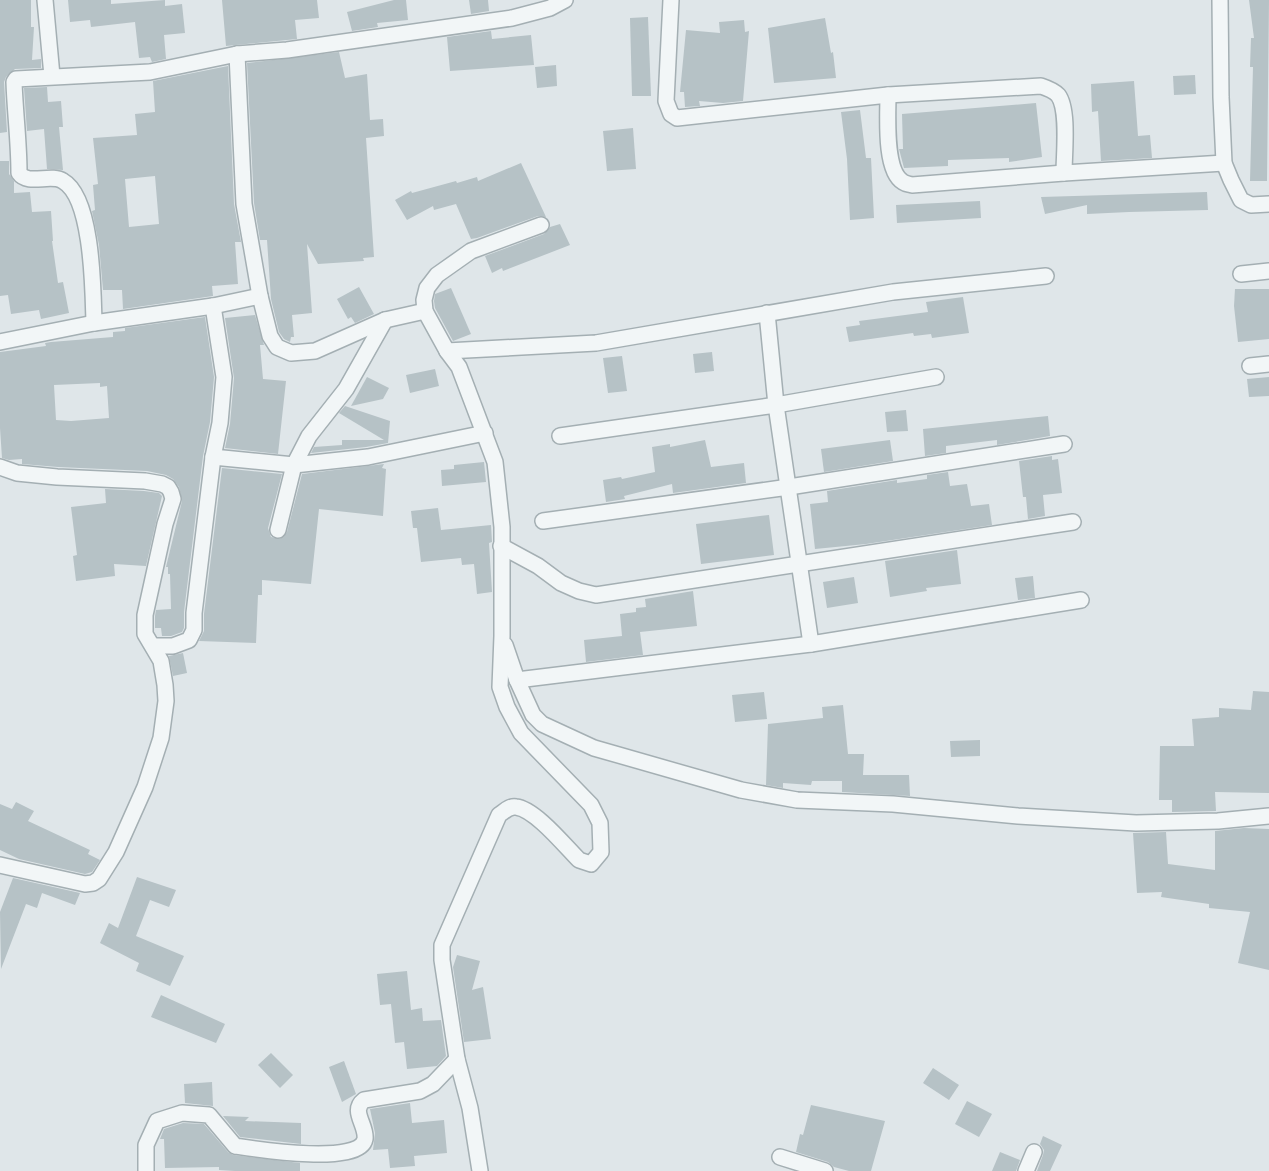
<svg xmlns="http://www.w3.org/2000/svg" width="1269" height="1171" font-family="'DM Sans',sans-serif">
  <style>
    .building { fill: #b6c2c6; fill-rule: evenodd }
    .lines { fill: none; stroke-linecap: round; stroke-linejoin: round }
    .minor-casing { stroke: #a4afb3; stroke-width: 18 }
    .minor { stroke: #f2f6f7; stroke-width: 15 }
  </style>
  <rect width="100%" height="100%" fill="#dfe6e9"/>
  <g class="building">
    <path d="M0,0H31V27H34L32,60L41,59V68L15,69L6,77L4,82L7,132L0,133Z"/>
    <path d="M68,0H111V4L165,0V6L182,4L185,33L164,35L166,59L152,62L150,57L139,58L135,22L91,27L90,20L70,22Z"/>
    <path d="M222,0H317L319,18L295,20L297,39L226,46Z"/>
    <path d="M394,0H406L408,20L377,23L378,27L352,31L347,12Z"/>
    <path d="M469,0H488L489,11L471,14Z"/>
    <path d="M1249,0H1269L1267,181H1250L1253,67H1250L1251,38H1254Z"/>
    <path d="M648,17L651,96H632L630,18Z"/>
    <path d="M825,18L831,53L833,52L836,78L774,83L768,28Z"/>
    <path d="M744,20L745,32L749,31L743,101L723,103L699,101L700,106L685,107L684,92H680L686,30L720,33L719,22Z"/>
    <path d="M491,31L492,39L531,35L534,65L450,71L447,37Z"/>
    <path d="M339,52L345,78L367,74L370,120L383,119L384,136L366,138L374,257L363,258L364,261L318,264L307,244L312,313L292,315L294,337H291L290,342L284,339L279,332L271,299L267,240H260L254,203L247,63Z"/>
    <path d="M556,65L557,86L537,88L535,67Z"/>
    <path d="M228,66L234,204L241,242H235L238,284L212,286L213,296L123,309L122,290H103L99,245L92,211L95,210L93,185L98,184L93,138L137,135L135,114L155,112L153,81ZM155,176L159,224L129,227L125,179Z"/>
    <path d="M1195,75L1196,94L1174,95L1173,76Z"/>
    <path d="M1134,81L1138,136L1150,135L1152,158L1101,161L1098,111L1092,112L1091,84Z"/>
    <path d="M47,87L48,102L61,101L63,127H59L63,170L47,169L44,129L27,131L24,88Z"/>
    <path d="M1036,103L1042,157L1009,162V158L948,160V166L904,168L899,149H903L902,114Z"/>
    <path d="M860,110L866,158H871L874,218L850,220L847,159L841,112Z"/>
    <path d="M633,128L636,169L607,171L603,131Z"/>
    <path d="M0,161H9V174L14,181V193L30,192L32,212L51,211L53,241H52L58,283L63,282L69,313L41,319L39,310L11,314L8,295L0,296Z"/>
    <path d="M521,163L546,217L538,216L477,238L471,239L456,204L434,210L433,206L407,220L395,200L411,191L412,193L456,181L457,183L477,177L478,181Z"/>
    <path d="M1207,192L1208,210L1129,212L1087,214V205L1045,214L1041,197Z"/>
    <path d="M980,201L981,218L897,223L896,205Z"/>
    <path d="M560,224L570,245L503,271L502,268L492,273L485,256L544,234L550,227Z"/>
    <path d="M359,287L374,314L355,323L351,317L348,319L337,299Z"/>
    <path d="M451,288L471,334L453,341L435,308L434,301L435,294Z"/>
    <path d="M1235,289H1269V339L1238,342L1234,306Z"/>
    <path d="M963,297L969,333L932,338L931,334L914,336L913,333L849,342L846,327L860,325L859,321L928,312L926,302Z"/>
    <path d="M255,315L264,345H260L263,379L286,381L278,454L225,448L230,424L234,378L225,318Z"/>
    <path d="M205,317L214,377L210,422L203,456L184,612V628L182,632L171,636H162L161,628H155V616L156,610L171,609L170,574H168V567H166L182,501L179,487L173,479L166,475L147,471L58,467L22,464V459L9,460L2,458L0,428V352L46,346L45,343L51,342L113,337V332L125,331V328ZM100,383V387L107,386L109,418L71,421L56,420L54,385Z"/>
    <path d="M712,352L714,371L695,373L693,354Z"/>
    <path d="M622,356L627,391L608,393L603,358Z"/>
    <path d="M435,369L439,386L410,393L406,375Z"/>
    <path d="M367,377L389,388L383,399L351,406Z"/>
    <path d="M1269,377V396L1249,397L1247,379Z"/>
    <path d="M345,406L390,421L388,443L366,447L311,453L314,447L342,445V440H384L339,413Z"/>
    <path d="M906,410L908,431L887,432L885,412Z"/>
    <path d="M1048,416L1050,436L997,445V440L946,446V453L925,456L923,429Z"/>
    <path d="M705,440L711,467L744,463L746,483L673,493L672,484L624,496L625,499L606,502L603,480L621,477L622,479L655,472L652,447L670,444V447Z"/>
    <path d="M890,440L893,461L824,472L821,449Z"/>
    <path d="M1052,456V460L1058,459L1062,493L1043,495L1045,516L1028,519L1026,497H1023L1019,461Z"/>
    <path d="M484,462L486,482L442,486L441,470L454,469V465Z"/>
    <path d="M384,464L382,468L386,469L383,516L319,509L311,584L262,580V595H258L256,643L199,641L204,631V614L222,468L282,474L268,528L271,537L280,539L287,532L302,474Z"/>
    <path d="M948,472L950,486L967,484L971,506L989,504L992,525L866,544L815,549L810,504L828,502L827,491L897,480V483L927,479V475Z"/>
    <path d="M105,489L144,491L159,493L162,496L146,566L114,564L115,576L76,581L73,556L77,555L71,507L106,503Z"/>
    <path d="M438,508L441,530L491,525L492,542L489,543L492,592L477,594L474,564L462,565L461,558L421,562L417,528H413L411,511Z"/>
    <path d="M769,515L774,555L701,564L696,524Z"/>
    <path d="M957,550L961,584L926,588L927,591L890,597L885,561Z"/>
    <path d="M1033,576L1035,598L1018,600L1015,578Z"/>
    <path d="M854,577L858,603L827,608L823,582Z"/>
    <path d="M693,591L697,626L640,632L643,655L586,662L584,640L622,636L620,614L636,612V608L646,607L645,599Z"/>
    <path d="M183,653L187,673L173,676L169,656Z"/>
    <path d="M1253,691L1269,692V793L1215,792L1216,811L1172,812V800H1159L1160,746H1194L1192,719L1219,717V708L1251,710Z"/>
    <path d="M764,692L767,719L735,722L732,695Z"/>
    <path d="M843,705L848,754H864L863,775H909L910,796L842,792V781H812L811,785L783,783V788L766,785L768,724L823,718L822,707Z"/>
    <path d="M980,740V756L951,757L950,741Z"/>
    <path d="M16,802L34,811L28,821L90,850L88,854L100,860L92,872L85,874L19,859L0,850V804L12,809Z"/>
    <path d="M1244,828L1269,829V970L1238,963L1250,912L1209,908V904L1161,897L1162,892L1137,893L1133,833L1166,832L1168,864L1215,870V831Z"/>
    <path d="M137,877L176,890L169,907L150,900L136,936L184,956L170,986L136,971L139,963L100,943L109,923L118,928Z"/>
    <path d="M13,878L80,893L75,905L42,893L37,908L26,904L1,969L0,912Z"/>
    <path d="M457,955L480,961L472,990L483,987L491,1039L464,1042L453,967Z"/>
    <path d="M407,971L411,1010L422,1008L423,1021L441,1020L446,1056L437,1066L407,1069L404,1042L395,1043L391,1004L380,1005L377,974Z"/>
    <path d="M161,995L225,1024L216,1043L151,1017Z"/>
    <path d="M271,1053L293,1075L280,1088L258,1065Z"/>
    <path d="M344,1061L356,1094L342,1102L329,1067Z"/>
    <path d="M933,1068L959,1085L949,1100L923,1083Z"/>
    <path d="M212,1082L213,1106L185,1103L184,1084Z"/>
    <path d="M967,1101L992,1114L979,1137L955,1124Z"/>
    <path d="M410,1103L412,1123L444,1120L447,1153L414,1156L415,1166L390,1168L388,1149L373,1150L375,1133L370,1109Z"/>
    <path d="M811,1105L885,1121L871,1171H849L834,1167L828,1162L796,1152L800,1134L803,1135Z"/>
    <path d="M223,1116L249,1117L245,1121L301,1123V1144L240,1137Z"/>
    <path d="M183,1123L204,1124L228,1152L233,1155L300,1163V1171H235L219,1170V1167L165,1168L164,1139H160L164,1129Z"/>
    <path d="M1043,1136L1062,1145L1050,1171H1037L1043,1155L1044,1150L1040,1144Z"/>
    <path d="M1000,1152L1020,1160L1016,1171H992Z"/>
  </g>
  <g class="lines">
    <defs>
      <g id="minor">
        <path d="M45,0L52,76"/>
        <path d="M671,0L666,101L671,114L677,118L888,95L1041,86C1047,88 1053,90 1058,95C1069,109 1064,154 1064,173L1224,163"/>
        <path d="M1220,0L1221,97L1224,163L1231,180L1241,200L1251,205L1269,204"/>
        <path d="M237,54L244,204L260,296L270,336L277,347L291,353L315,351L385,320L425,311"/>
        <path d="M888,95C888,115 884,171 903,182C906,184 909,184 912,185L1064,173"/>
        <path d="M1241,274L1269,271"/>
        <path d="M767,313L776,405L811,644"/>
        <path d="M94,323C93,292 93,198 63,181C51,173 28,186 19,173C19,142 15,112 14,82L16,79L150,72L237,54L287,50L512,18L550,8L565,0"/>
        <path d="M0,342L94,323L213,306L260,296"/>
        <path d="M447,351L596,343L893,292L1046,276"/>
        <path d="M1250,366L1269,364"/>
        <path d="M560,436L776,405L936,377"/>
        <path d="M213,457L294,465L368,457L485,433"/>
        <path d="M0,467L17,473L57,477L145,481L162,484L168,487L171,492L173,499L165,524L145,615V634L161,661L165,685L166,701L161,738L145,787L116,852L99,879L93,883L85,884L0,865"/>
        <path d="M543,521L789,487L1064,444"/>
        <path d="M278,530L294,465L309,436L346,389L385,320"/>
        <path d="M501,546L538,566L561,583L579,591L596,595L1073,522"/>
        <path d="M505,645L517,680L533,715L542,724L594,748L741,790L797,800L893,804L1018,816L1136,823L1218,821L1269,816"/>
        <path d="M153,646H173L189,640L194,630V613L213,457L220,423L224,377L213,306"/>
        <path d="M517,680L811,644L1081,600"/>
        <path d="M780,1157L825,1171"/>
        <path d="M146,1171V1145L157,1121L182,1113L209,1115L235,1146C255,1149 360,1166 365,1139C367,1125 350,1111 364,1100L420,1091L433,1084L457,1059"/>
        <path d="M480,1171L470,1108L457,1059L442,960V945L499,815C505,811 509,806 516,807C535,809 565,846 579,860L591,864L601,852L600,823L591,805L521,733L507,707L500,687L502,636V527L495,462L459,367L447,351L425,311L424,300L427,288L437,275L471,251L541,225"/>
        <path d="M1026,1171L1034,1152"/>
      </g>
    </defs>
    <use href="#minor" class="minor-casing"/>
    <use href="#minor" class="minor"/>
  </g>
</svg>
